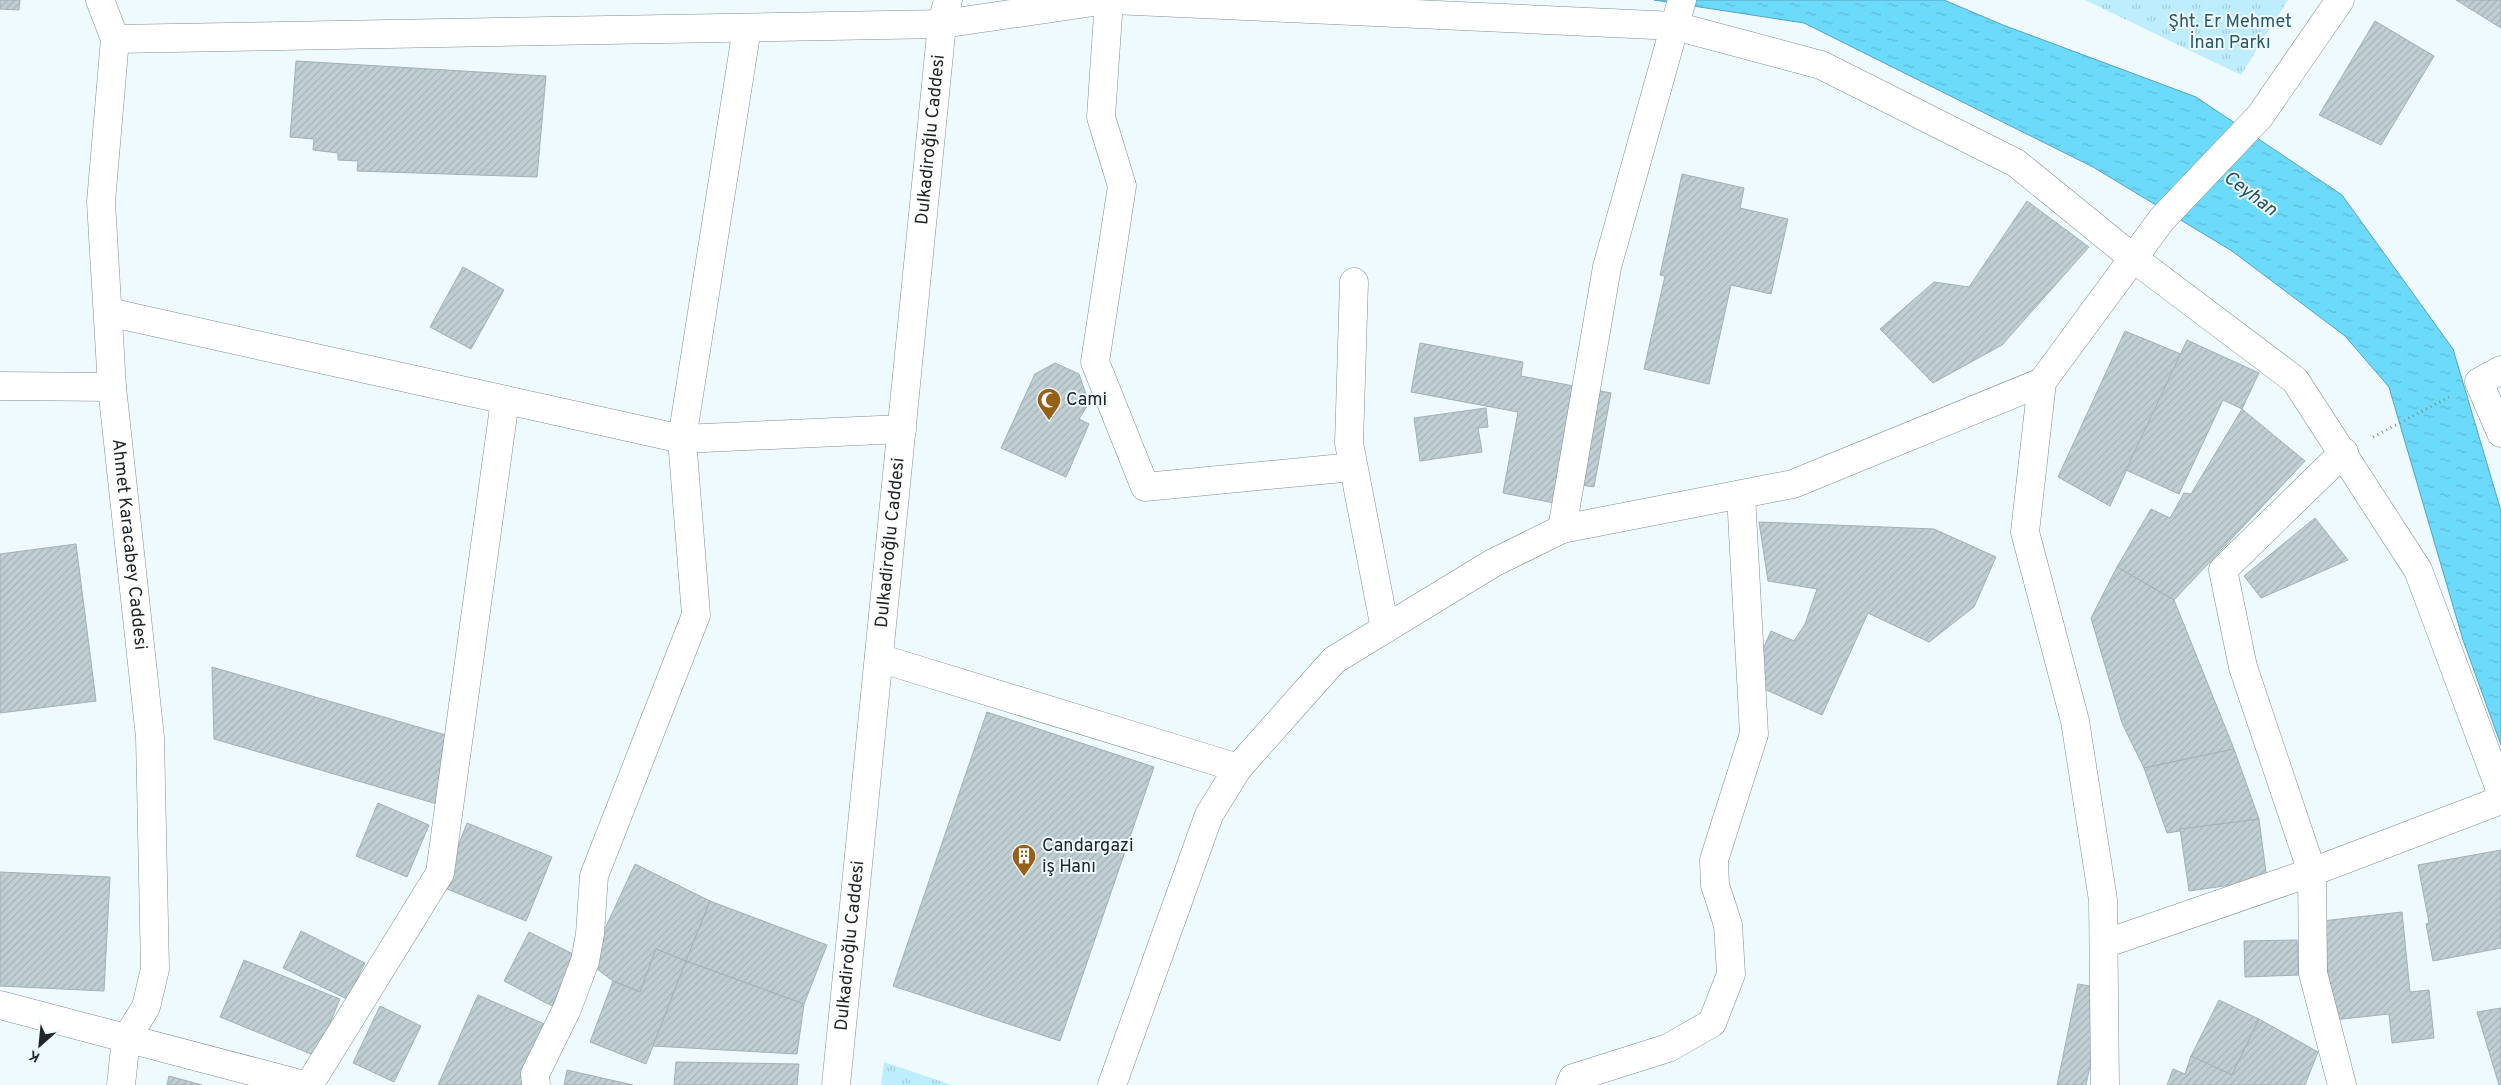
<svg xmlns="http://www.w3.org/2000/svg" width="2501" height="1085" font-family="Overpass,sans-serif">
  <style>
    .park { fill: url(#park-tufts) }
    .water { fill: url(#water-ripples); stroke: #56a4bb }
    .building { fill: url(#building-hatch); stroke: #a2b1b5 }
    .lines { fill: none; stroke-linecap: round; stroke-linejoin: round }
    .minor-casing { stroke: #808e93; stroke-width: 29 }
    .path { stroke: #848d90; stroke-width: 3; stroke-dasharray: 1 4; stroke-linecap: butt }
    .minor { stroke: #fff; stroke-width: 28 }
    .labels { text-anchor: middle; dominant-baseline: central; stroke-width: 4; stroke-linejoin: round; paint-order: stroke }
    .park-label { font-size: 18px; fill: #295866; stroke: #eefafe }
    .street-label { font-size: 18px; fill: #212729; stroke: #eefafe }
    .poi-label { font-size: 18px; fill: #212729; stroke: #eefafe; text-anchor: start }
    .water-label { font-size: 19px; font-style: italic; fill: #20505e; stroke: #eefafe }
  </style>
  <defs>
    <pattern id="park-tufts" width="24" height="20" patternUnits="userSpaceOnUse" patternTransform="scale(1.25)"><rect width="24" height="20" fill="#beeefe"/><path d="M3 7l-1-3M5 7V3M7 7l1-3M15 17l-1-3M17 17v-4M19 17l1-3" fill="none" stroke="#a3ccda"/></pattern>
    <pattern id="water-ripples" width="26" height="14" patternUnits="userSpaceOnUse" patternTransform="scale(1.25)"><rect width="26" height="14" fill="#6cdafa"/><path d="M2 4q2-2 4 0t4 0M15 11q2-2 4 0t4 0" fill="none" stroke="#5dbbd6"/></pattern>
    <pattern id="building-hatch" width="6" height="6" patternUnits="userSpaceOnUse" patternTransform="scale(1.25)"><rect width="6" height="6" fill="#c0cfd4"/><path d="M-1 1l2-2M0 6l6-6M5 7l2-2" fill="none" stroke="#a5b2b6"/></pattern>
  </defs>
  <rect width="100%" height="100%" fill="#eefafe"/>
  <g class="park">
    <path d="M2085,0H2288L2241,75Z"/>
    <path d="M884,1062L952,1085H881Z"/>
  </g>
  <path class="water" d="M1654,0H1944L2003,25L2196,97L2342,195L2453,349L2501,511V745L2463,640L2389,387L2345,336L2232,251L2093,167L1804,23Z"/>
  <g class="building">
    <path d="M0,0H20L19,10L0,9Z"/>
    <path d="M2456,0H2501V28Z"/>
    <path d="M2375,21L2434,56L2381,145L2319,115Z"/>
    <path d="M296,61L546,76L537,177L357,171L358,161L338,160V153L313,150L314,139L290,137Z"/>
    <path d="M1682,174L1744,188L1740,208L1788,219L1771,294L1731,285L1709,384L1644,369L1665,276L1660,275Z"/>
    <path d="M2027,201L2089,247L2002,345L1933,383L1880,329L1934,282L1969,287Z"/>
    <path d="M463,267L504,290L471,349L430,327Z"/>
    <path d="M2125,331L2181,354L2110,506L2058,477Z"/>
    <path d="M2187,340L2259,373L2242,409L2223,400L2179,494L2126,470Z"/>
    <path d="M1420,343L1523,362L1521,376L1611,393L1594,487L1568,483L1564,505L1503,493L1518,412L1411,392Z"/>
    <path d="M1055,363L1079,374L1089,403L1079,419L1089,424L1066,477L1001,448L1035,374Z"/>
    <path d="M1486,408L1488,427L1478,428L1482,452L1420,461L1414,418Z"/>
    <path d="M2242,409L2305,461L2174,600L2117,567L2151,509L2170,518L2184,493L2191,494Z"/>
    <path d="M2315,518L2348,560L2261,598L2244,576Z"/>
    <path d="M1759,522L1934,529L1996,557L1974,607L1929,642L1868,613L1822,715L1751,683L1754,669L1771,631L1794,641L1805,624L1817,589L1768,581Z"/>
    <path d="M76,544L96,701L0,713V554Z"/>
    <path d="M2117,567L2174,600L2234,749L2144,768L2122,723L2091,618Z"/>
    <path d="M212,667L456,738L437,804L214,739Z"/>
    <path d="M987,712L1154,767L1060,1041L893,986Z"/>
    <path d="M2234,749L2259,819L2167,833L2144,768Z"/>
    <path d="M378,803L429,825L407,877L356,856Z"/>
    <path d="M2259,819L2267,880L2189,891L2180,829Z"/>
    <path d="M467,823L552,857L526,921L442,887Z"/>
    <path d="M2501,850V948L2433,961L2426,924L2429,923L2418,865Z"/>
    <path d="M635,864L710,901L686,961L656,949L640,992L613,981L589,963Z"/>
    <path d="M0,872L110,877L104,991L0,986Z"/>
    <path d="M710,901L827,945L804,1004L686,961Z"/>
    <path d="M2402,912L2410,992L2429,990L2434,1038L2392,1043L2389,1014L2333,1020L2322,921Z"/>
    <path d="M301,931L365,963L347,999L283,968Z"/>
    <path d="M529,932L575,955L552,1006L504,981Z"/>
    <path d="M2297,940L2299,975L2245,977L2244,941Z"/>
    <path d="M656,949L686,961L646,1064L590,1042L613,981L640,992Z"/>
    <path d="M244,960L340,999L316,1056L220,1017Z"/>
    <path d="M686,961L804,1004L797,1054L653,1046Z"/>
    <path d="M2078,984L2106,989L2086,1085H2057Z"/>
    <path d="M478,995L549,1026L522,1085H438Z"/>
    <path d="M2219,1000L2259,1019L2232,1075L2191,1056Z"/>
    <path d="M380,1006L421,1026L394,1082L353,1063Z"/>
    <path d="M2501,1008V1085H2499L2477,1012Z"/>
    <path d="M2259,1019L2318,1052L2305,1085H2167L2173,1069L2185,1074L2191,1056L2232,1075Z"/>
    <path d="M676,1062L799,1064L797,1085H674Z"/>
    <path d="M567,1070L633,1085H564Z"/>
    <path d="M169,1076L202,1085H167Z"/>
  </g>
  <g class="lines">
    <defs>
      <g id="minor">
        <path id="s1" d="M100,0L115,39L101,202L112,387L150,737L155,969L146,1007L126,1039L121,1085"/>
        <path d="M1109,0L1101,117L1122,186L1095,362L1145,487L1353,467"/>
        <path d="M1113,0L1675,26L1821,65L2016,163L2133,258L2295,380L2418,570L2501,792"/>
        <path d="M115,39L942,24L1107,0"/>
        <path d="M1354,282L1349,443L1385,629"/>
        <path d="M108,312L682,439L902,429"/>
        <path d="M2501,370L2479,382L2501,433"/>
        <path d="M0,386L112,387"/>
        <path d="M1562,529L1607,267L1682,0"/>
        <path d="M879,658L1238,768"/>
        <path d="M2104,944L2312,872L2501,800"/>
        <path d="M0,1005L304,1085"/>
        <path d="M309,1085L440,873L505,400"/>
        <path d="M536,1085L535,1074L567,1009L585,961L590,934L594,876L696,615L682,439L747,28"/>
        <path id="s2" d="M836,1085L942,24L948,0"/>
        <path d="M1112,1085L1209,815L1238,768L1334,660L1493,563L1562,529L1793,484L2042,382"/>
        <path d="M1570,1085L1573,1078L1668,1048L1712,1023L1731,974L1728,925L1715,885L1714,860L1754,734L1741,495"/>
        <path d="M2105,1085L2103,900L2075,721L2025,532L2042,382L2162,219L2260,116L2340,0"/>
        <path d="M2342,1085L2313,973L2312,872L2243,667L2223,570L2344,452"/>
      </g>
    </defs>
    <use href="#minor" class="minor-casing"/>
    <path class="path" d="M2373,437L2449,397"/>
    <use href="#minor" class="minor"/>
  </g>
  <defs>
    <symbol id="mosque-pin" viewBox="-11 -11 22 30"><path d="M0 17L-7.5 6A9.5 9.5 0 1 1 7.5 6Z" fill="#966117" stroke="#eefafe"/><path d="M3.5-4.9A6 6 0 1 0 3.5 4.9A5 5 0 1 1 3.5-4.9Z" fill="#fff"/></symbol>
    <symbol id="building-pin" viewBox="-11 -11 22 30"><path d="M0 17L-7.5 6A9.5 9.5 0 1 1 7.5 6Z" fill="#966117" stroke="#eefafe"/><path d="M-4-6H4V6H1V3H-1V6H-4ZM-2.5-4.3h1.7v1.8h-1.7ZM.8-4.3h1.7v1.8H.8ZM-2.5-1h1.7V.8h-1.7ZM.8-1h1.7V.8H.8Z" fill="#fff"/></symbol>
  </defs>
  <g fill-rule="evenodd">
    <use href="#mosque-pin" x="1035" y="386" width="28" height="38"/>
    <use href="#building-pin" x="1010" y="842" width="28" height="38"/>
  </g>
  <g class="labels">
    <g class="park-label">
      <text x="2230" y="22">Şht. Er Mehmet<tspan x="2230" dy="21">İnan Parkı</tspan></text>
    </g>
    <g class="street-label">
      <text stroke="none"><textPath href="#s2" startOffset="950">Dulkadiroğlu Caddesi</textPath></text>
      <text stroke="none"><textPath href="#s2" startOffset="545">Dulkadiroğlu Caddesi</textPath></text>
      <text stroke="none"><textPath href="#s1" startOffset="549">Ahmet Karacabey Caddesi</textPath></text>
      <text stroke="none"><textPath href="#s2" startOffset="140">Dulkadiroğlu Caddesi</textPath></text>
    </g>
    <g class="poi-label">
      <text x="1066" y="400">Cami</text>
      <text x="1042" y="846">Candargazi<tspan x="1042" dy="21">iş Hanı</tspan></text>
    </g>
    <g class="water-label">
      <text transform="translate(2250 194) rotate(37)">Ceyhan</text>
    </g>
  </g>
  <g transform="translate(40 1045) rotate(207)" stroke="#eefafe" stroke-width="4" paint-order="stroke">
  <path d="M0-4L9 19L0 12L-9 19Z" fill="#212729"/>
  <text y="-8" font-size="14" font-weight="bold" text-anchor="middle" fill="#212729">K</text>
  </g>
</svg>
